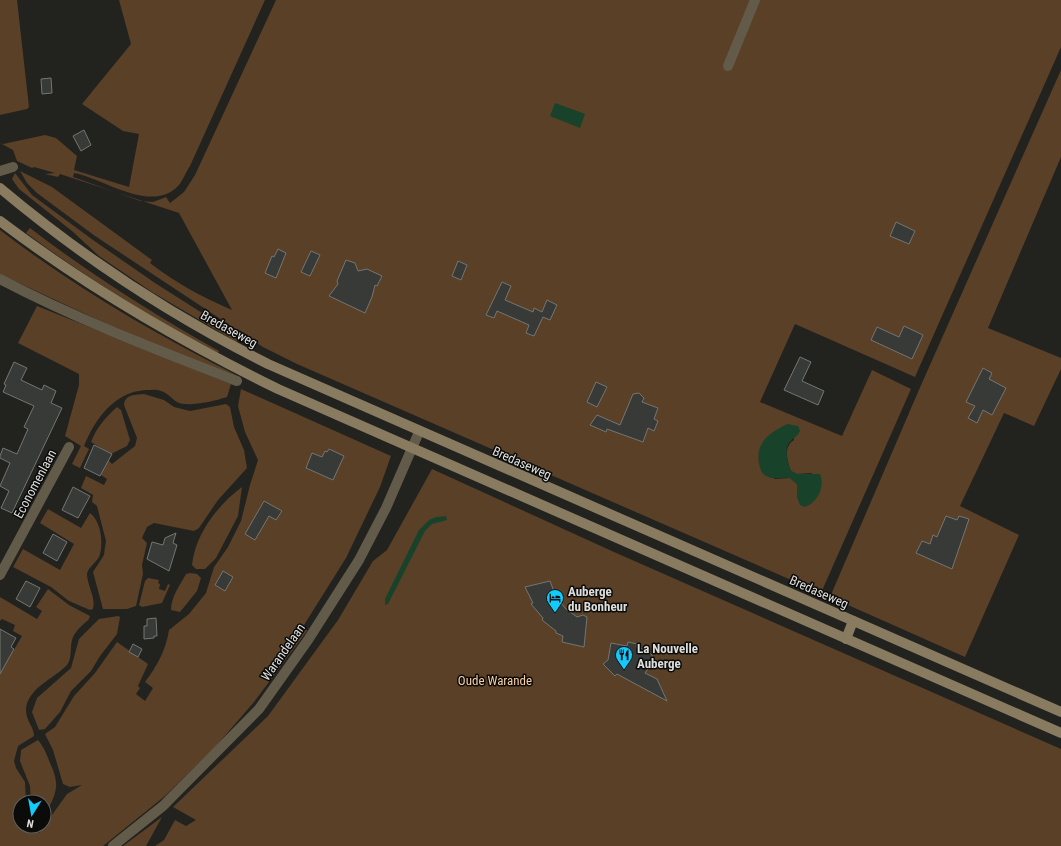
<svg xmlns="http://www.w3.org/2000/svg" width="1061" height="846" font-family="'Roboto Condensed',sans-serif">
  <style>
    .green { fill: #594027; fill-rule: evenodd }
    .water { fill: #18422a }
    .building { fill: #383a37; stroke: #747673 }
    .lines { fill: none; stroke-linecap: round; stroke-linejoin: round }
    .minor { stroke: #635b4a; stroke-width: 10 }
    .secondary { stroke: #887b5f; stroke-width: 10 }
    .labels { text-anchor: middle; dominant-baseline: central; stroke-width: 3; stroke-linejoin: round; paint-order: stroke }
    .street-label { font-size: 13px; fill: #dedfdd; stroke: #0b0b0a }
    .poi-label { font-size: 13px; font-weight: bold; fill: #dedfdd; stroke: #0b0b0a; text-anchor: start }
    .park-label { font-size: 13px; fill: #facda3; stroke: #0b0b0a }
  </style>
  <rect width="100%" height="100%" fill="#22221f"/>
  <g class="green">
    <path d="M0,0H17L29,107L27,109L0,115Z"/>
    <path d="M119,0H265L190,166C186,172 183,180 179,185C152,215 103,178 74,173L73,177L140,201L153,202L166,197L170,203L184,192L195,175L276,0H1061V47L915,377L795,324L760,402L842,436L872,370L911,389L821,593L297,364L263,347L95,236L37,193L27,183L20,171L52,187L152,260L150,263C176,283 202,297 232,310L179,213L60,174L58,177L45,174L55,173L34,167L32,168L17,161L13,150L0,143L3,144L45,135L56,138L77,156L74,170L129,187L139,134L123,131L82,104L131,44ZM793,425L794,440C783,447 787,461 791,471L797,474L812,473L797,497V484L790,478L774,479Z"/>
    <path d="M1061,70V157L988,328L1061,358V369L1034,426L1004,413L960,506L1019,535L965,657L830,597L918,392Z"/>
    <path d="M15,173L32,195L93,240L155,283L240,337L237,342L152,292L99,256L72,231L19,189L12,179Z"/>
    <path d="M30,228C90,274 153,314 219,351L218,353C151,318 87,278 26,233Z"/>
    <path d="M0,230C74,287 155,334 238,376C156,348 78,311 0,274Z"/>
    <path d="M37,306L231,384L227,397C214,401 198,405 184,404C174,404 170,393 161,391C156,389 151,390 146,390C114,392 95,419 84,446L89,449L80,468L72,464L81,446L65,436L79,385V374L18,343Z"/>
    <path d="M241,389L391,456L380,487L346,558L304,625L307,631L254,702L216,746L165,796L103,846H0V662L5,665L22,636L13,631L15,625L2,619L0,621V597L37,619L42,611L36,607L48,589L69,605L90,616L89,619C84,624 76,630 73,637C69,647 73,657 67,665C54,679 27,688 26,710C26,721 34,727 34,736L18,746L14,761L16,768L25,782L26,802H20V826H38L35,831L39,833L67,794L82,785L70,787L63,784L53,750L45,734L55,727L74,696L95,673L117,642L148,664L138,686L140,688L136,694L145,701L153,688L145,682C157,666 166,650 169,630L189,614L206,593L214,567L228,547L241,521L250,485L258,460L245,432L238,406Z"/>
    <path d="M144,394L164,400L174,407L190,411L226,404L230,407L234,427L244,450L247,468L218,500L199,528L194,531L154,523L147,527L142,538L147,543L142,565L143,574L136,606L127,609H103L93,572L104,555L105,547L106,541L97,506L92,502L93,495L81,488L86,476L104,485L107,479L101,475L108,460L112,464L135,446L137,438L124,405C125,394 135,395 144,394Z"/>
    <path d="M117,407L121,410L130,440L127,446L111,454L91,442C96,428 106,417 117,407Z"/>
    <path d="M432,469L614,552L1061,749V846H155L164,840L175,820L186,826L196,820L173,807L268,716L338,620L373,561L387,550Z"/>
    <path d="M242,487L238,516L216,558L205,569H196L192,565C195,534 218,505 242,487Z"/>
    <path d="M48,509L81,528L90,513C101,521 104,544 99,557C96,563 87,568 87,575C88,587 96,598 93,609L90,610L69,601L51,587L13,567L23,549L60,570L74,544L40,523Z"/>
    <path d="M190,573L197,574L201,578L197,591L180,612L171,610C171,597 180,585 186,574Z"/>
    <path d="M148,578L159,580L158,583L160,584L159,589L165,591L168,584L170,585L162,603L142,607L139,605L145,581Z"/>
    <path d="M118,616L120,617L117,634L100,656L91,671L71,691L60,712L45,729L39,730L32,712L37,698L71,668L79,639L99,619Z"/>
    <path d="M38,740C44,747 47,755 50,763C61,786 56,795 44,816V802H31L30,786L20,761L21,750Z"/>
    <path d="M162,817L146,846H123Z"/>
  </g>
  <g class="water">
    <path d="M555,103L585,114L580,128L550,116Z"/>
    <path d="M787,424L798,426L800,431C797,437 793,438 789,443C784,450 788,464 791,471L797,474H820C825,487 818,502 805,507L800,505L797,497V484L790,478C782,477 773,480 766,476C761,473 760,468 759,463C755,442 771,432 787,424Z"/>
    <path d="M446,516L447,520L432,524L425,531L388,604L385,605V599L419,530L429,520L436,517Z"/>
  </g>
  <g class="building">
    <path d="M51,78L52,93L42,94L41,79Z"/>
    <path d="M84,130L91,145L81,151L73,136Z"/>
    <path d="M896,222L915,231L909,244L890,236Z"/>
    <path d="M278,249L286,253L276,278L265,273L272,256L274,257Z"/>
    <path d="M311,251L320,255L310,276L301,272Z"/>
    <path d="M346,260L355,263L358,271L367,269L382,276L377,286L375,285L372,297L365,313L329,296L338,284L337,281Z"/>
    <path d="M458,261L467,265L461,280L452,276Z"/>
    <path d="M502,282L511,286L505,300L533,312L534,308L542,312L547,300L557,305L550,320L543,317L534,336L526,333L529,325L497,311L494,318L486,315Z"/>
    <path d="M904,326L923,335L912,359L871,340L877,327L899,337Z"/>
    <path d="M800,357L811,362L802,381L824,391L818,405L784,390Z"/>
    <path d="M14,362L27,368L21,380L42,390L44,385L56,391L51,403L62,408L12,513L1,508L9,491L0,486L10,463L0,458V456L3,448L17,454L28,429L24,427L34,406L3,392L6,385L4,384Z"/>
    <path d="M983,368L992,373L989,379L1006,388L992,415L983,410L977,423L968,418L975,406L966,402Z"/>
    <path d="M596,382L607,387L597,407L587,402Z"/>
    <path d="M639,393L644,398L642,402L658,408L654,419L658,421L654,431L648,428L643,442L607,429L606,432L590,425L597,415L620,425L633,394Z"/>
    <path d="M94,445L112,454L100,476L84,468Z"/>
    <path d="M329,449L344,456L333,480L306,468L312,453L322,457L325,451L327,452Z"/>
    <path d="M73,487L90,496L78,518L62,510Z"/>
    <path d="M264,501L282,511L276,520L269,516L255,540L245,534Z"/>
    <path d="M946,516L957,520L959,516L969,519L952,569L916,553L922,541L930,544L933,535L937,537Z"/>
    <path d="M176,533L173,543L177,545L169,571L147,559L152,542L163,545L165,538Z"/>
    <path d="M53,534L67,542L57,561L43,553Z"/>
    <path d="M223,571L233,577L225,591L215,585Z"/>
    <path d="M26,581L40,588L30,607L16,599Z"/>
    <path d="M550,581L556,597L566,609L577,617L583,615L587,617L584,647L562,642L563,636L556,633V631L542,620L543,618L531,604L533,603L525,587Z"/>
    <path d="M156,618L157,636H154V638L144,639V626H147V619Z"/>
    <path d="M0,629L16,638L11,647L14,649L0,674Z"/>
    <path d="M628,642L637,644L636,647L646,650L652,655V663L645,673L657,679L667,701L617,674L615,676L603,664L608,660L611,643L627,646Z"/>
    <path d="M133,644L142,649L138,657L129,652Z"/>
  </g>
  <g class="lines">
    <g class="minor">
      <path d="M728,66L755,0"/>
      <path d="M0,171L13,167"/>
      <path d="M0,279C76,319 157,350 237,381"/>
      <path d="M0,575L69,447"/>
      <path d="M113,846L163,806L259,709L308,640L359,560L386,508L419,432"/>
    </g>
    <g class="secondary">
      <path d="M0,188C82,257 172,316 268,364L1061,712"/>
      <path d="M0,221C87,287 180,341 278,389L1061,733"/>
      <path d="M846,639L853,621"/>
    </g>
  </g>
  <defs>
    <symbol id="hotel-pin" viewBox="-11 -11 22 30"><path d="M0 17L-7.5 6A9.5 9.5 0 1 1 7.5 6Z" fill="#13cafb" stroke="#0b0b0a"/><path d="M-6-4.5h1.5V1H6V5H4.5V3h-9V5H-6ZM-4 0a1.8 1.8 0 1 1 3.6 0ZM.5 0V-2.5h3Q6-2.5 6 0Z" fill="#111"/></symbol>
    <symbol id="restaurant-pin" viewBox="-11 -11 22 30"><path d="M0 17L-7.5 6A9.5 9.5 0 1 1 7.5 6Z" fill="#13cafb" stroke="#0b0b0a"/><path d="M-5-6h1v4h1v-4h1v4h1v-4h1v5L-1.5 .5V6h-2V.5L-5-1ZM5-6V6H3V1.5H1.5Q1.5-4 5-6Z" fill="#111"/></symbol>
  </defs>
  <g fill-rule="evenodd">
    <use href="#hotel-pin" x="545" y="588" width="20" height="27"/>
    <use href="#restaurant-pin" x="614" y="645" width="20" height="27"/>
  </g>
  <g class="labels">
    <g class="street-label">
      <text transform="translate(229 329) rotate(29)">Bredaseweg</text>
      <text transform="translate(522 463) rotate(24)">Bredaseweg</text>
      <text transform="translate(35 484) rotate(-62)">Economenlaan</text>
      <text transform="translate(819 592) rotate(24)">Bredaseweg</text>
      <text transform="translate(283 652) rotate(-55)">Warandelaan</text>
    </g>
    <g class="poi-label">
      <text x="568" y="591">Auberge<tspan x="568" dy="15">du Bonheur</tspan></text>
      <text x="637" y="648">La Nouvelle<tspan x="637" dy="15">Auberge</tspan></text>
    </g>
    <g class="park-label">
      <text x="495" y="680">Oude Warande</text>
    </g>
  </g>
  <g transform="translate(32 814) rotate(191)"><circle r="19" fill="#0b0b0a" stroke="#5f605e"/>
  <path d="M0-3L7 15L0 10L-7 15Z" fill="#13cafb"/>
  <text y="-6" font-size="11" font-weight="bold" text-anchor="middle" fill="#dedfdd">N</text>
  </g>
</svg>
